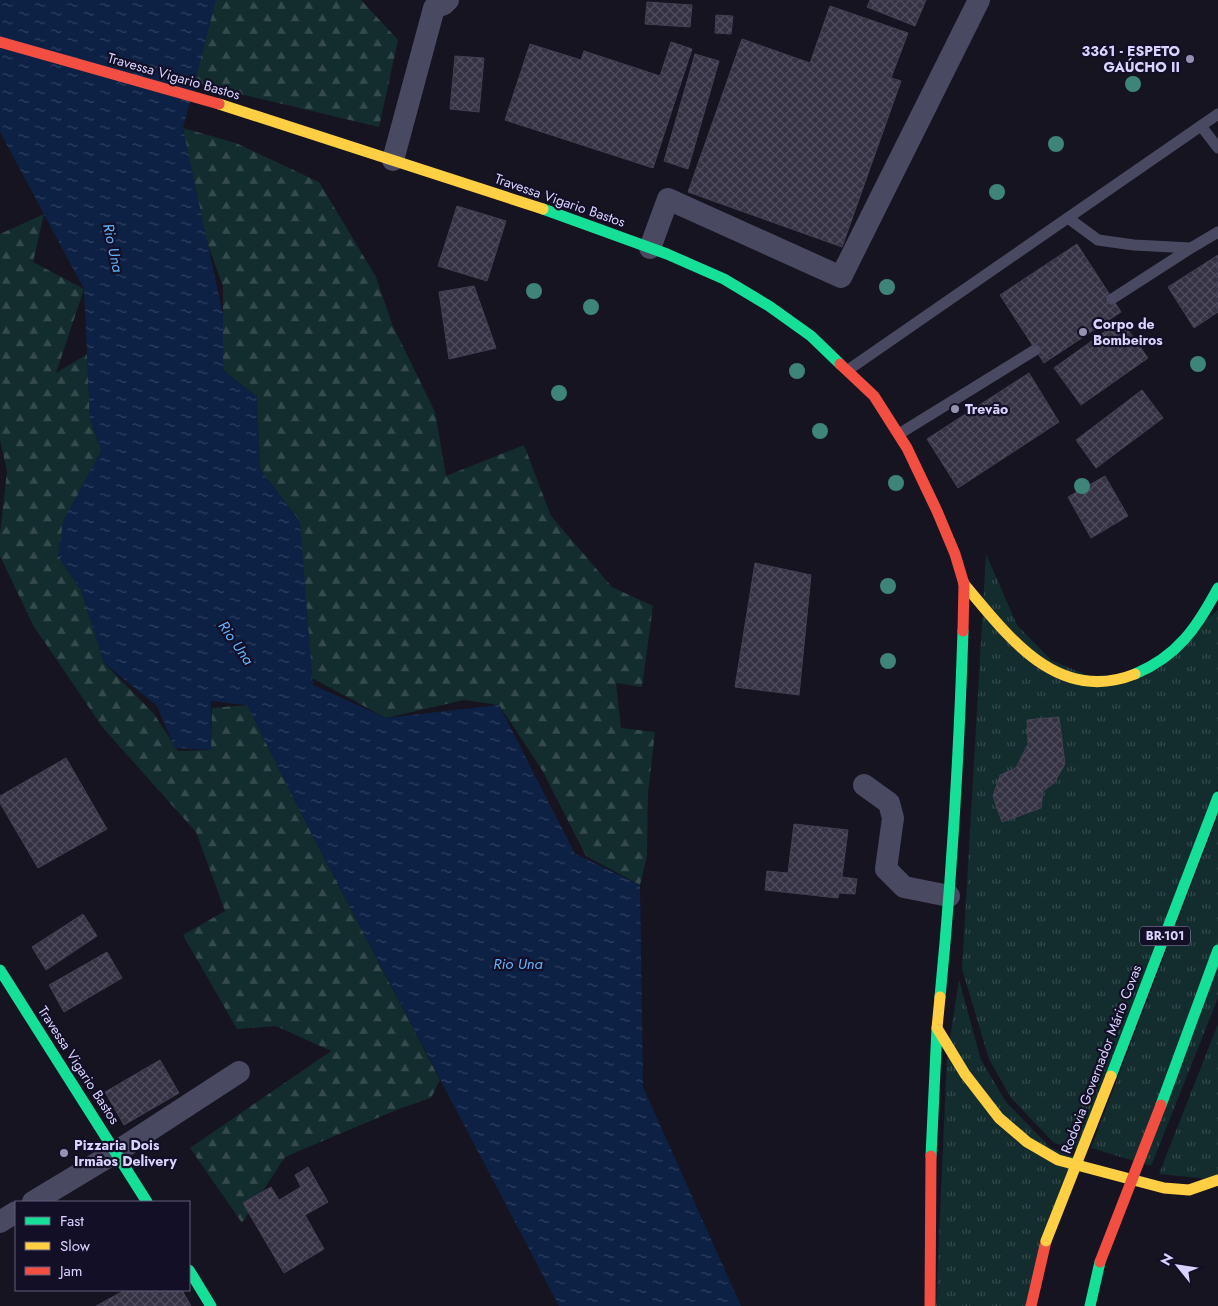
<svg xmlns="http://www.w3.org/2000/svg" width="1218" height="1306" font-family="Jost,sans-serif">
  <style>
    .grass { fill: url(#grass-tufts) }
    .forest { fill: url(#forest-firs) }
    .water { fill: url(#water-ripples) }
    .building { fill: url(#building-cross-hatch); stroke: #433f54 }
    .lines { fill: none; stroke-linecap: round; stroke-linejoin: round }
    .lane { stroke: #4a4962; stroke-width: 11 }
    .street { stroke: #4a4962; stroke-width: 22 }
    .fast { stroke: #16e098; stroke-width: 11 }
    .slow { stroke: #ffcf43; stroke-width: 11 }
    .jam { stroke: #f24e42; stroke-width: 11 }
    .slow-bridge { stroke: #ffcf43; stroke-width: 11 }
    .jam-bridge { stroke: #f24e42; stroke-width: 11 }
    .tree { fill: #3e8478 }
    .poi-dot { fill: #9591b1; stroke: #130f26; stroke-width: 2 }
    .labels { text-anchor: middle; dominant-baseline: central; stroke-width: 4.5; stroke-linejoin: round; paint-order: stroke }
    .shield { fill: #130f26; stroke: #9e99be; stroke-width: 1 }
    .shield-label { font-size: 12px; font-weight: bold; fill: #d9d4ff }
    .poi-label { font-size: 14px; font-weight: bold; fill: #d9d4ff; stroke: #130f26; text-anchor: start }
    .street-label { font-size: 14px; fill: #d9d4ff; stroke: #130f26 }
    .water-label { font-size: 15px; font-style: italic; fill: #62b6ff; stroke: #130f26 }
  </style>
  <defs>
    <pattern id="grass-tufts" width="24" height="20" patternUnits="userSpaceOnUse" patternTransform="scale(1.25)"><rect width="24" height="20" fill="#132c2d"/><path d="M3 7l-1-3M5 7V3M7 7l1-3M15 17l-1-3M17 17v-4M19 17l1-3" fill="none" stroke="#354a4c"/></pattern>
    <pattern id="forest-firs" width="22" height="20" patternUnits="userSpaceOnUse" patternTransform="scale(1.25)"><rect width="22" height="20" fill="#132c2d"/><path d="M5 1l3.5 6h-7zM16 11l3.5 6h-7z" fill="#354a4c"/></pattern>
    <pattern id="water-ripples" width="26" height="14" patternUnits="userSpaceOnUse" patternTransform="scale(1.25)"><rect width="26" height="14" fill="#0d2144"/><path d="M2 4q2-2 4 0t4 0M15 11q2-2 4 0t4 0" fill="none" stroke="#304060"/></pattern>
    <pattern id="building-cross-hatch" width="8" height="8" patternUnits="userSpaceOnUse" patternTransform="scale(1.25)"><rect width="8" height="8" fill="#343243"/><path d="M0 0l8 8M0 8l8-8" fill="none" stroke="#514f5f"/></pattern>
  </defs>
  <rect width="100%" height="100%" fill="#161421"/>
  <g class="grass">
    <path d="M986,554L1017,625L1051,660L1089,676L1132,675L1218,610V787L1079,1150L1054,1143L1011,1098L989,1059L962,969Z"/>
    <path d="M1218,815V998L1151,1166L1091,1148Z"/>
    <path d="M959,980L981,1060L1006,1102L1051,1148L1076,1157L1028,1306H936L947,1057Z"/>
    <path d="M1218,1024V1180L1159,1174Z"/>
  </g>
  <g class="forest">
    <path d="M209,0H361L398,40L379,127L190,82Z"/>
    <path d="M183,128L236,143L319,182L376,277L392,324L435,412L446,476L524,445L551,516L612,587L653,606L642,687L616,683L621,728L655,732L648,793L647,856L640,885L586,856L542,770L499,705L464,700L386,718L310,677L300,522L260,469L257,397L223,370V287L194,205Z"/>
    <path d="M44,214L33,262L84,289L56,373L87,354L90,418L101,451L58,556L81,590L104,663L154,714L178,751L211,750L212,708L247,705L307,825L440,1080L431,1098L401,1108L285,1157L242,1223L190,1148L331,1051L276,1026L237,1029L183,935L225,911L196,832L103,728L33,625L0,556V534L7,471L0,440V234Z"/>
  </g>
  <path class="water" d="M0,0H216L183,128L223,315V370L257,397L260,469L300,522L313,685L386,718L499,705L575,854L640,885L643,1087L741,1306H559L307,825L247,705L211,701V750L175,748L157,706L104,663L81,590L58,556L63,521L101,451L90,418L84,289L0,132Z"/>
  <g class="building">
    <path d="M870,0H926L915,26L867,7Z"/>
    <path d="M647,2L692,5L690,27L645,24Z"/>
    <path d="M830,6L908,33L891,78L901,81L842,247L688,192L742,39L810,63Z"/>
    <path d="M716,15L733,16L731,34L715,33Z"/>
    <path d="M671,42L692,49L653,168L505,120L530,44L581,60L584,51L660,76Z"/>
    <path d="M695,54L719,61L688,169L664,161Z"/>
    <path d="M455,56L484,58L479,112L450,109Z"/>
    <path d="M457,206L506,221L487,281L438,266Z"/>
    <path d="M1077,244L1121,312L1044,363L1000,295Z"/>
    <path d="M1218,255V312L1194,328L1168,287Z"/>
    <path d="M474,286L496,348L449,359L439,292Z"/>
    <path d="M1121,320L1148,358L1081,405L1054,368Z"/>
    <path d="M1029,373L1059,422L958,488L927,439Z"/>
    <path d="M1142,390L1163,418L1096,468L1076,440Z"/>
    <path d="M1105,476L1128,516L1091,538L1068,497Z"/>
    <path d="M755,563L811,575L799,695L735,687Z"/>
    <path d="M1059,717L1065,764L1054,783L1043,791L1041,808L1002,822L993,796L1000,775L1016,768L1028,744L1027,720Z"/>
    <path d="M66,758L107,829L38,868L0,803V796Z"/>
    <path d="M794,824L848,830L842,877L857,879L855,894L839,893L838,898L765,890L767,871L788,873Z"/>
    <path d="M83,914L97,936L46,970L32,947Z"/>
    <path d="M107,952L122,978L64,1012L49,985Z"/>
    <path d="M160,1060L179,1093L124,1125L105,1092Z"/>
    <path d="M308,1167L328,1202L305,1215L324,1249L284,1273L243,1203L271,1187L279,1200L301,1187L295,1175Z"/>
    <path d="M125,1290H182L191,1306H96Z"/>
  </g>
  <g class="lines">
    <g class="lane">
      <path d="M1201,126L1218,148"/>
      <path d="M1068,218L1098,240L1134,245L1191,248L1218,232"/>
      <path d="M1112,299L1191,248"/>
      <path d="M848,370L1218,114"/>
      <path d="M899,434L1035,350"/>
    </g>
    <g class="street">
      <path d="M393,160L434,8L444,4L448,0"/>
      <path d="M650,248L668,199L841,277L979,0"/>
      <path d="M864,785L889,803L893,818L886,869L904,887L949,896"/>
      <path d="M33,1202L116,1152L239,1072"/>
      <path d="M0,1222L16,1212"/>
    </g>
    <g class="fast">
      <path d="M543,209L667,254L724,279L769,306L811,336L840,364"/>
      <path d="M1135,674C1178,656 1197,627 1218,588"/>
      <path d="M0,970L147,1202"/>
      <path d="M940,997C952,875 959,753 963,631"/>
      <path d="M1111,1076L1218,797"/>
      <path d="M1161,1105L1218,950"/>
      <path d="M931,1156L937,1028"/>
      <path d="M189,1270L211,1306"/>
      <path d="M1090,1306L1100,1262"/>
    </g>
    <g class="slow">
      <path d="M219,104L543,209"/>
      <path d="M964,584C1008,636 1057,705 1135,674"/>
      <path d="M940,997L937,1028L965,1074L999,1118L1027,1142L1058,1160L1164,1188L1189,1190L1218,1180"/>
    </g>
    <g class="jam">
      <path d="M0,42L219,104"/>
      <path d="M840,364L874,396L907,448L937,511L955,554L964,584L963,631"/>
      <path d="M930,1306L931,1156"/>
      <path d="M1031,1306L1046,1241"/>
    </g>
    <path class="slow-bridge" d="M1046,1241L1111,1076"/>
    <path class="jam-bridge" d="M1100,1262L1161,1105"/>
  </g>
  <g class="tree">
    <circle cx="1133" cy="84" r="8"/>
    <circle cx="1056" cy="144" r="8"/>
    <circle cx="997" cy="192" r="8"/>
    <circle cx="887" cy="287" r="8"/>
    <circle cx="534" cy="291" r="8"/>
    <circle cx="591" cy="307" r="8"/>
    <circle cx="1198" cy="364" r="8"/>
    <circle cx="797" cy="371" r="8"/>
    <circle cx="559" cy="393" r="8"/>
    <circle cx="820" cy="431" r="8"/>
    <circle cx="896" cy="483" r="8"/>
    <circle cx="1082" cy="486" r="8"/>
    <circle cx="888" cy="586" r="8"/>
    <circle cx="888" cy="661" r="8"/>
  </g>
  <g class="poi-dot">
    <circle cx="1190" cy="59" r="5"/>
    <circle cx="1083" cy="332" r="5"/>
    <circle cx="955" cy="409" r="5"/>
    <circle cx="64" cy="1153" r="5"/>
  </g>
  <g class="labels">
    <rect class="shield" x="1140" y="926.5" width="50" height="19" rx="4"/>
    <g class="shield-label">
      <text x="1165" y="936">BR-101</text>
    </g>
    <g class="poi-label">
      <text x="1180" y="51" text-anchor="end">3361 - ESPETO<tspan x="1180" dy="16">GAÚCHO II</tspan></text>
      <text x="1093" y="324">Corpo de<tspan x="1093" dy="16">Bombeiros</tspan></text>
      <text x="965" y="409">Trevão</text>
      <text x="74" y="1145">Pizzaria Dois<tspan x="74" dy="16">Irmãos Delivery</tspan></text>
    </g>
    <g class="street-label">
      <text transform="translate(174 76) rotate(16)">Travessa Vigario Bastos</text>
      <text transform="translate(560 200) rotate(19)">Travessa Vigario Bastos</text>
      <text transform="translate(1101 1059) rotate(-69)">Rodovia Governador Mário Covas</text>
      <text transform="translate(79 1065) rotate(57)">Travessa Vigario Bastos</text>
    </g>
    <g class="water-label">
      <text transform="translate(113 248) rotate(78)">Rio Una</text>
      <text transform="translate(236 643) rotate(55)">Rio Una</text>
      <text x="518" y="964">Rio Una</text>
    </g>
  </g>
  <rect x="15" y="1201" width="175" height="90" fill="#130f26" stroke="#625e7d"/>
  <rect x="25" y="1217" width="25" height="8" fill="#16e098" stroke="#625e7d"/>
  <text x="60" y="1226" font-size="15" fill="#d9d4ff">Fast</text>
  <rect x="25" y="1242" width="25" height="8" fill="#ffcf43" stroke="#625e7d"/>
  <text x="60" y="1251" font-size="15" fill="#d9d4ff">Slow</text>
  <rect x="25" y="1267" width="25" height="8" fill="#f24e42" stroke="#625e7d"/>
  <text x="60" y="1276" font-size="15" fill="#d9d4ff">Jam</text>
  <g transform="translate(1178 1266) rotate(300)" stroke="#130f26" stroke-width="4" paint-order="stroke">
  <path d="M0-4L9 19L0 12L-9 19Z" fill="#d9d4ff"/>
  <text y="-8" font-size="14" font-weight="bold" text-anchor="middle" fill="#d9d4ff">N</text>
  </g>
</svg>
